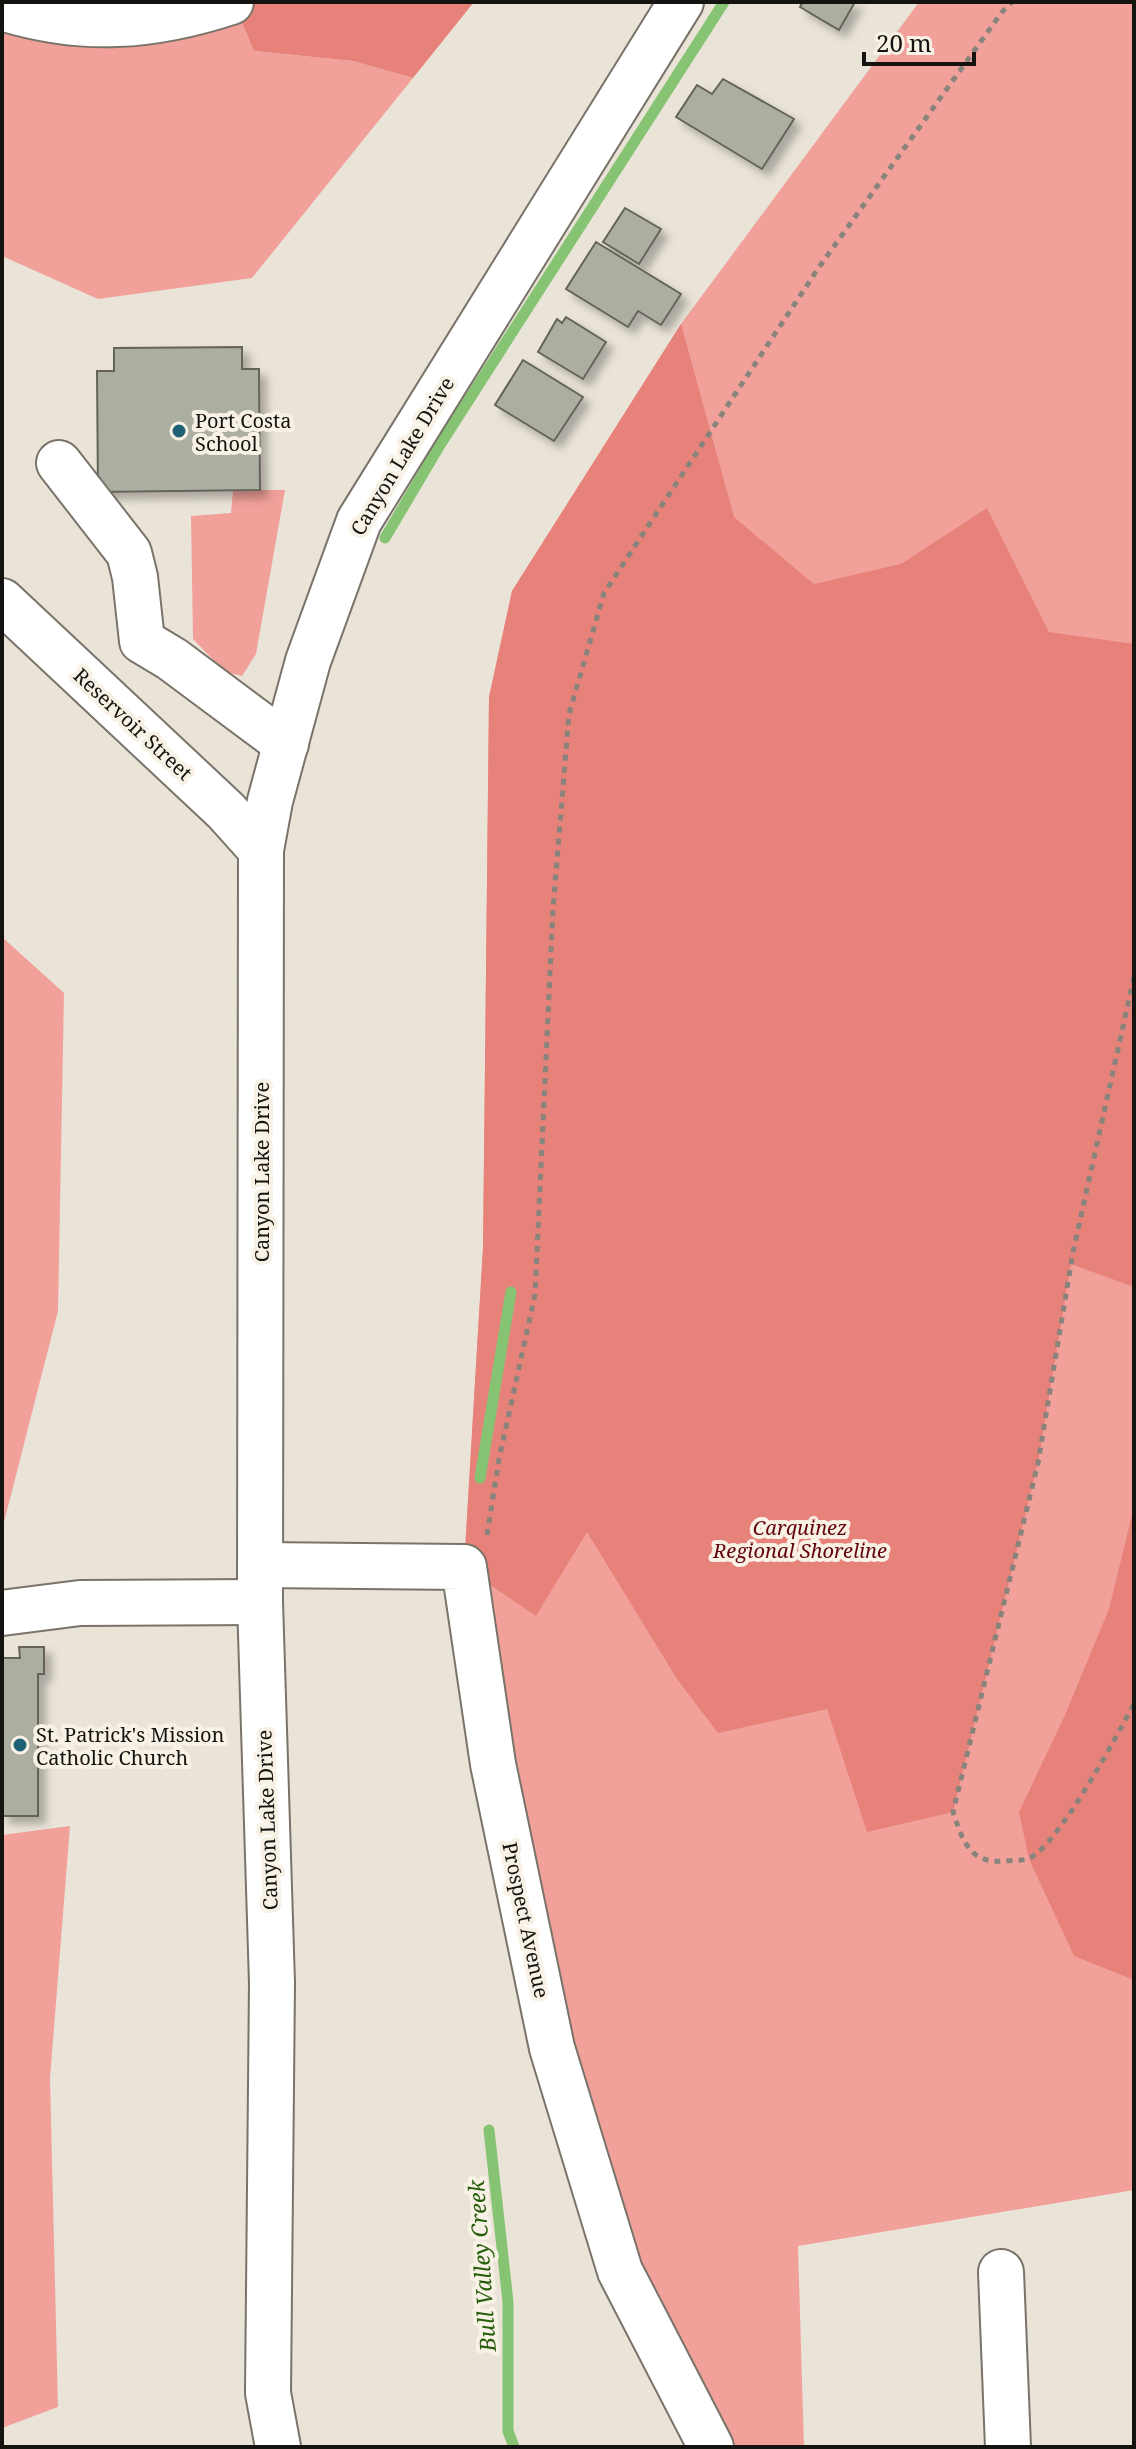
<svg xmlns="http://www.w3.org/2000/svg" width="1136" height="2449" font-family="'Noto Serif',serif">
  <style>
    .green { fill: #f1a09a }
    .forest { fill: #e7827b }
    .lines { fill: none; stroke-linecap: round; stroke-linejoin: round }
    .stream { stroke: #86c373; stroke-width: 11 }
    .building { fill: #adaea2; stroke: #636459; stroke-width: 2; filter: url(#shadow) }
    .minor-casing { stroke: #797369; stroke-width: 48 }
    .path { stroke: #88847c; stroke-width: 5; stroke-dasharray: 6 6; stroke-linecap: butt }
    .minor { stroke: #fff; stroke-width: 44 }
    .poi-dot { fill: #216176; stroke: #f8f1e5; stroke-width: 3 }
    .labels { text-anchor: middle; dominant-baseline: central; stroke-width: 8; stroke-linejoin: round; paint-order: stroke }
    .poi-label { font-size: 20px; fill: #15130f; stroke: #f8f1e5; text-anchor: start }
    .street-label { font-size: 20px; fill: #15130f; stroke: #f8f1e5 }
    .park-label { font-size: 20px; font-style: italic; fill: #63030d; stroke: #f8f1e5 }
    .water-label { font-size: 22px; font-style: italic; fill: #255d0b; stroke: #f8f1e5 }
  </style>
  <defs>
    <filter id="shadow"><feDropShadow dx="7" dy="7" stdDeviation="4" flood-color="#0004"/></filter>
  </defs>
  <rect width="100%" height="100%" fill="#eae4d8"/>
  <g class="green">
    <path d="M2,2H233L254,51L353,61L413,78L252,278L98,299L2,256Z"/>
    <path d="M919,2H1134V2190L798,2246L804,2447H711L620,2271L464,1567L483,1248L489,697L512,591L681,324Z"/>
    <path d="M233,490H285L256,654L242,676L225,672L193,639L191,516L231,513Z"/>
    <path d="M2,937L64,993L58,1311L2,1530Z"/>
    <path d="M70,1826L50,2078L58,2407L2,2428V1835Z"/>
  </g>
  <g class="forest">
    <path d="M233,2H474L413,78L353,61L254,51Z"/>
    <path d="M681,324L734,517L814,584L901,564L987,508L1049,632L1134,644V1287L1071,1264L1038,1463L953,1812L867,1832L827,1709L718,1733L677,1679L587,1532L536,1616L464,1567L483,1248L489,697L512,591Z"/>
    <path d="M1134,1507V1980L1074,1956L1029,1859L1019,1812L1065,1715L1109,1609Z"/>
  </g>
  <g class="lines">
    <g class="stream">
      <path d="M385,538L440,445L724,2"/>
      <path d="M480,1478L511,1292"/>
      <path d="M489,2130L508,2302V2431L514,2447"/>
    </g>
  </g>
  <g class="building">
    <path d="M803,2H855L839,30L800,7Z"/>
    <path d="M723,79L794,119L762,169L676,117L697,85L712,94Z"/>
    <path d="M625,208L661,229L639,264L603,242Z"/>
    <path d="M596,242L681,294L661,325L638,311L628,327L566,289Z"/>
    <path d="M566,317L606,342L583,379L538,352L557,319L562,323Z"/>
    <path d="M242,347V369H259L260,490L98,492L97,371H114V348Z"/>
    <path d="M523,360L583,397L554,441L495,405Z"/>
    <path d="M19,1647H44V1674H38V1816H2V1658H20Z"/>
  </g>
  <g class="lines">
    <defs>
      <g id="minor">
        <path d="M2,8C82,33 152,28 231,2"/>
        <path d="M59,463L129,553L135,577L142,641L172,659L286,744"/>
        <path d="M2,601L226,811L261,850"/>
        <path d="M260,1565L464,1567L493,1764L552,2048L620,2271L711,2447"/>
        <path d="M2,1613L80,1603L260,1602"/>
        <path d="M1001,2272L1008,2447"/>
        <path d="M278,2447L268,2393L272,1983L260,1602L261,850L270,801L308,661L359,521L681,2"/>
      </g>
    </defs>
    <use href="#minor" class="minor-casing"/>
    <g class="path">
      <path d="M1134,977L1073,1252L1038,1463L953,1812C963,1841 969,1864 1005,1861C1012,1860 1024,1861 1030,1858C1060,1842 1116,1737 1134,1704"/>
      <path d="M487,1535L499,1459L535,1295L553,909L569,714L604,593L817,270L1002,12L1012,2"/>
    </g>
    <use href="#minor" class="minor"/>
  </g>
  <g class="poi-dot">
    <circle cx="179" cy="431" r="8"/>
    <circle cx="20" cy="1745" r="8"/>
  </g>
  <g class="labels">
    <g class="poi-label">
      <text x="195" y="420">Port Costa<tspan x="195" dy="23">School</tspan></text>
      <text x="36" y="1734">St. Patrick's Mission<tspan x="36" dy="23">Catholic Church</tspan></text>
    </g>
    <g class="street-label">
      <text transform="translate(402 456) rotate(-59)">Canyon Lake Drive</text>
      <text transform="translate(133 724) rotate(43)">Reservoir Street</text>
      <text transform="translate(261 1172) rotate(-90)">Canyon Lake Drive</text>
      <text transform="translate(267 1820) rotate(-92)">Canyon Lake Drive</text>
      <text transform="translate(526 1920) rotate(78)">Prospect Avenue</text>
    </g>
    <g class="park-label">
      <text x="800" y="1527">Carquinez<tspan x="800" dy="23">Regional Shoreline</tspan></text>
    </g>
    <g class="water-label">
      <text transform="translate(481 2266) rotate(-94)">Bull Valley Creek</text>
    </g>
  </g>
  <rect width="1136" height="2449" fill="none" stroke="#15130f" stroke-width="8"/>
  <path d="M864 52v12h110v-12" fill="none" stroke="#15130f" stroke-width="4"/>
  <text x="876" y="52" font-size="24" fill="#15130f" stroke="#f8f1e5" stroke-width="6" paint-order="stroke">20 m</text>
</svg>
